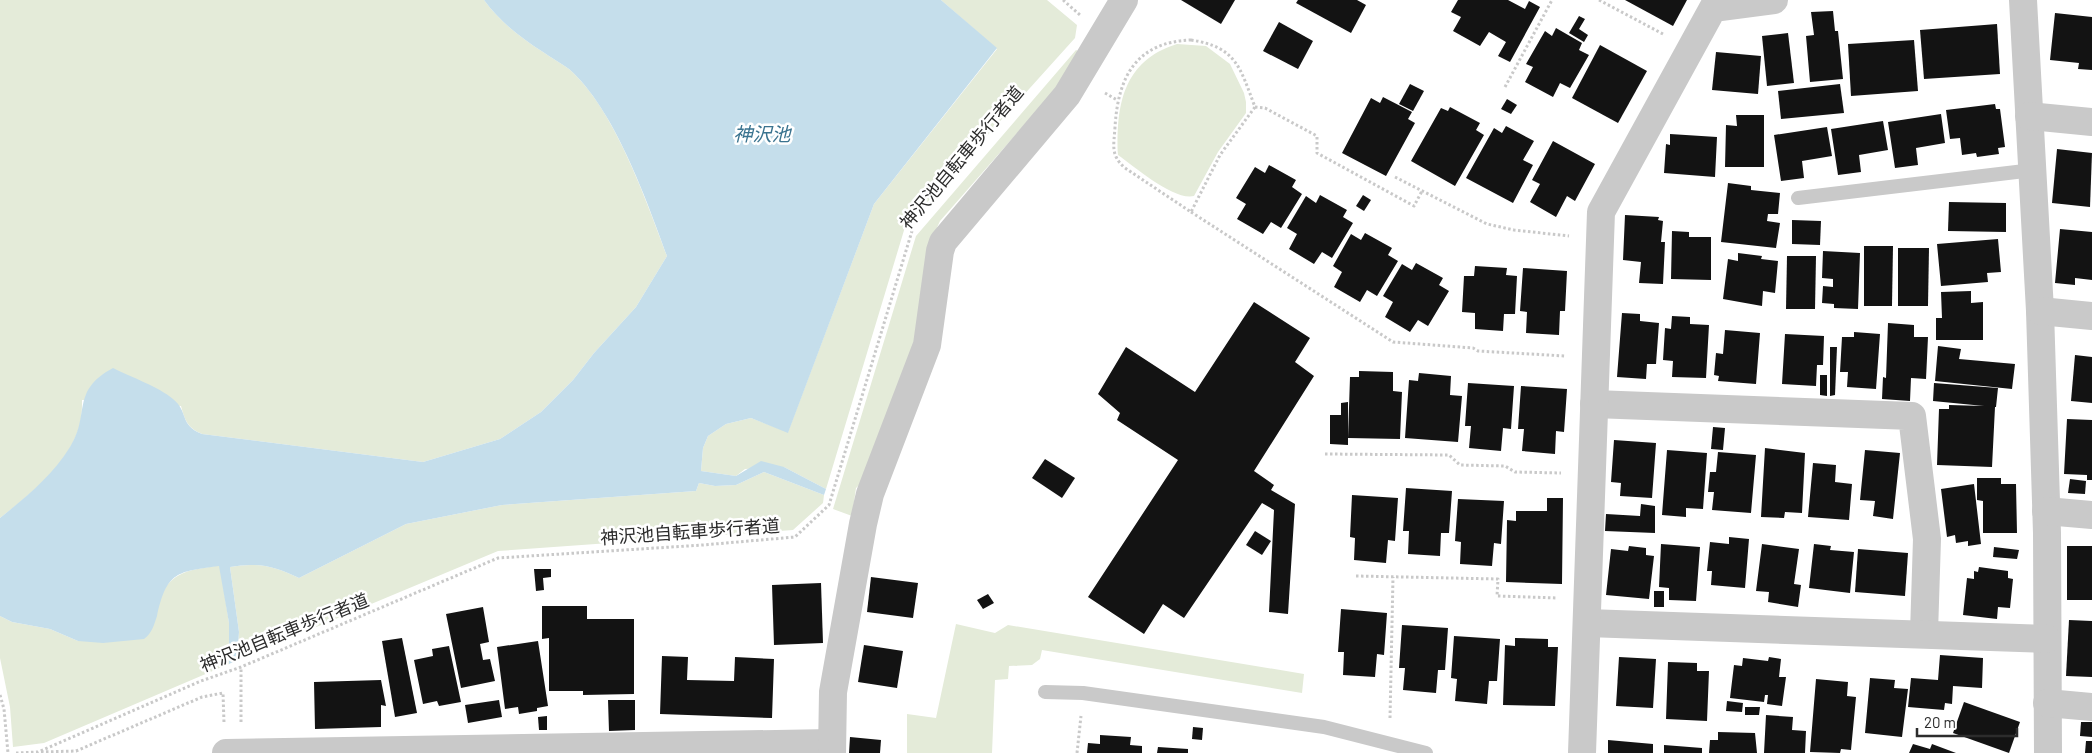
<svg xmlns="http://www.w3.org/2000/svg" width="2092" height="753" font-family="Barlow,'Noto Sans JP',sans-serif">
  <style>
    .green { fill: #e4ebd9 }
    .water { fill: #c5deeb }
    .building { fill: #131313 }
    .lines { fill: none; stroke-linecap: round; stroke-linejoin: round }
    .path { stroke: #c9c9c9; stroke-width: 3; stroke-dasharray: 2.5 2.5; stroke-linecap: butt }
    .lane { stroke: #c9c9c9; stroke-width: 14 }
    .street { stroke: #c9c9c9; stroke-width: 28 }
    .labels { text-anchor: middle; dominant-baseline: central; stroke-width: 5; stroke-linejoin: round; paint-order: stroke }
    .street-label { font-size: 18px; fill: #2c2c2c; stroke: #fff }
    .water-label { font-size: 19px; font-style: italic; fill: #3a738f; stroke: #fff }
  </style>
  <rect width="100%" height="100%" fill="#fff"/>
  <g class="green">
    <path d="M0,0H484C500,22 520,37 543,52C551,58 561,63 569,69C614,108 646,200 667,256L636,307L594,353L573,380L541,412L500,439L423,462L202,434C188,428 185,421 181,406L82,400C82,408 82,416 80,424C70,463 31,494 0,518Z"/>
    <path d="M941,0H1047L1077,25L1075,38L905,227L826,489L784,467L745,469L736,476L701,471L703,448L708,436L726,424L751,418L788,432L874,204L997,49Z"/>
    <path d="M1177,44L1206,46L1230,64L1244,93L1246,102V113L1218,152L1194,196C1174,201 1135,167 1118,155C1116,105 1123,61 1177,44Z"/>
    <path d="M1076,50L1080,52L1061,83L940,221L928,247L915,344L866,479L856,488L852,516L833,509L916,236Z"/>
    <path d="M764,472L824,495L823,503L793,530L498,551L237,660L239,632L230,567C257,562 275,566 299,578L406,524L502,505L696,491L699,483L715,486L736,485Z"/>
    <path d="M220,565L229,623V664L44,743L13,747L10,707L0,658V616L12,622L50,629L78,641L161,594C175,569 194,570 220,565Z"/>
    <path d="M956,624L995,633L1008,625L1304,674L1302,693L1042,650L1040,659L1032,665L1009,666L1008,679L995,680L992,753H907V714L936,718Z"/>
  </g>
  <path class="water" d="M484,0H941L997,48L874,204L788,433L751,418L726,424L708,436L703,448L701,471L736,476L761,461L784,467L826,489L824,495L764,472L736,485L715,486L699,483L696,491L502,505L406,524L299,578C275,566 257,562 230,567L239,632L237,660L229,664V623L219,566C177,572 167,571 157,616C154,625 152,633 144,639L103,643L78,641L50,629L12,622L0,616V518C26,497 52,476 70,447C91,414 70,391 113,368C131,377 159,387 173,399C189,412 179,425 202,434L423,462L500,439L541,412L573,380L594,353L636,307L667,256C647,201 614,108 569,69C561,63 551,58 543,52C520,37 500,22 484,0Z"/>
  <g class="building">
    <path d="M1181,0H1235L1221,24Z"/>
    <path d="M1298,0H1357L1366,5L1351,33L1296,3Z"/>
    <path d="M1458,0H1508L1525,9L1529,1L1540,7L1510,62L1498,56L1506,42L1489,32L1480,46L1453,31L1461,17L1451,12Z"/>
    <path d="M1625,0H1687L1673,26Z"/>
    <path d="M1833,11L1835,31H1838L1843,79L1810,82L1806,36L1814,35L1811,12Z"/>
    <path d="M2055,13L2092,17V70L2078,69L2079,63L2050,60Z"/>
    <path d="M1579,16L1585,19L1579,29L1588,35L1584,42L1569,33Z"/>
    <path d="M1279,22L1313,41L1298,69L1263,51Z"/>
    <path d="M1997,24L2000,74L1924,79L1920,30Z"/>
    <path d="M1556,28L1582,43L1579,50L1589,55L1570,88L1560,83L1553,97L1525,82L1533,67L1526,64L1545,31L1552,36Z"/>
    <path d="M1788,33L1794,83L1767,86L1762,36Z"/>
    <path d="M1914,40L1918,91L1851,96L1848,44Z"/>
    <path d="M1600,45L1647,71L1618,123L1572,98Z"/>
    <path d="M1716,52L1761,56L1758,94L1712,90Z"/>
    <path d="M1410,84L1424,91L1413,111L1399,104Z"/>
    <path d="M1840,84L1844,113L1781,119L1778,91Z"/>
    <path d="M1383,97L1412,112L1408,119L1415,123L1386,176L1342,153L1371,98L1380,103Z"/>
    <path d="M1507,99L1517,105L1511,114L1501,109Z"/>
    <path d="M1995,104L1996,109H2000L2005,147L1998,148L1999,154L1977,157L1976,153L1962,155L1960,138L1950,139L1946,110Z"/>
    <path d="M1450,107L1480,123L1476,130L1484,135L1455,186L1411,161L1441,108L1448,111Z"/>
    <path d="M1941,114L1945,143L1916,148L1918,165L1895,168L1888,122Z"/>
    <path d="M1736,115H1764V167H1725L1726,125L1737,126Z"/>
    <path d="M1883,121L1888,150L1859,155L1861,172L1838,175L1831,129Z"/>
    <path d="M1506,126L1534,141L1523,160L1533,165L1513,203L1466,178L1494,128L1502,133Z"/>
    <path d="M1827,127L1832,156L1802,161L1804,178L1781,181L1774,135Z"/>
    <path d="M1670,134L1717,137L1715,177L1664,173L1666,144L1670,145Z"/>
    <path d="M1553,141L1595,164L1575,201L1567,196L1556,217L1530,202L1540,184L1532,180Z"/>
    <path d="M2057,149L2092,153L2090,207L2052,203Z"/>
    <path d="M1269,165L1296,180L1292,187L1302,194L1281,228L1271,222L1263,234L1237,219L1246,204L1236,198L1255,167L1265,173Z"/>
    <path d="M1728,183L1751,186V190L1780,193L1778,214H1768L1767,221L1780,223L1776,248L1721,242Z"/>
    <path d="M1320,195L1347,210L1343,217L1353,223L1332,258L1322,252L1314,264L1289,249L1297,234L1287,228L1306,196L1316,203Z"/>
    <path d="M1363,195L1371,200L1364,211L1356,206Z"/>
    <path d="M1949,202L2006,203V232L1948,231Z"/>
    <path d="M1625,215L1659,217L1658,220L1663,221L1661,242H1665L1663,284L1639,283L1641,262L1623,260Z"/>
    <path d="M1792,220L1821,221L1820,245L1792,244Z"/>
    <path d="M2060,229L2092,232V280L2075,278V285L2055,283Z"/>
    <path d="M1672,231L1689,232V237H1711V280L1671,279Z"/>
    <path d="M1365,233L1392,248L1388,255L1398,261L1377,296L1367,290L1360,302L1334,287L1342,272L1333,266L1351,234L1361,240Z"/>
    <path d="M1998,239L2001,272L1987,273L1988,282L1941,286L1937,244Z"/>
    <path d="M1864,246H1893L1892,306H1864Z"/>
    <path d="M1898,248H1929L1928,306H1898Z"/>
    <path d="M1823,251L1860,253L1858,309L1834,308V304L1822,303L1823,286L1833,287V279L1822,278Z"/>
    <path d="M1738,253L1762,256L1761,259L1778,261L1775,293L1763,291L1762,306L1723,299L1728,259L1738,261Z"/>
    <path d="M1787,256H1816L1815,309H1786Z"/>
    <path d="M1416,263L1443,278L1439,285L1449,291L1428,326L1418,320L1410,332L1385,317L1393,302L1383,296L1402,264L1412,270Z"/>
    <path d="M1475,266L1507,268L1506,275L1517,276L1515,314H1504L1503,331L1475,329V313L1462,312L1464,276H1474Z"/>
    <path d="M1523,268L1567,271L1565,311H1560L1559,335L1526,333L1527,312L1520,311Z"/>
    <path d="M1971,291V303L1983,302V340H1936V318H1942L1941,292Z"/>
    <path d="M1254,302L1310,338L1295,362L1314,376L1254,471L1274,485L1271,490L1295,504L1288,614L1269,612L1274,510L1262,503L1184,618L1163,604L1144,634L1088,597L1178,460L1117,420L1120,413L1098,394L1126,347L1195,392Z"/>
    <path d="M1622,313L1640,314V321L1659,323L1656,364H1647L1646,379L1617,377Z"/>
    <path d="M1672,316L1690,317V324L1709,325L1706,378L1672,377L1673,361L1663,360L1665,328L1671,329Z"/>
    <path d="M1888,323L1914,325V337H1928L1926,379L1911,378L1910,401L1882,399L1883,377L1886,378Z"/>
    <path d="M1725,330L1760,333L1756,384L1718,381L1719,376L1714,375L1716,353L1723,354Z"/>
    <path d="M1854,332L1880,334L1876,389L1847,387L1848,372H1840L1842,337H1854Z"/>
    <path d="M1785,334L1824,336L1823,365H1817L1816,386L1782,384Z"/>
    <path d="M1938,346L1961,349L1959,359L2015,364L2012,389L1935,381Z"/>
    <path d="M1830,347H1837L1835,395L1830,396Z"/>
    <path d="M2075,355L2092,357V403L2071,401Z"/>
    <path d="M1359,371L1393,372V391L1402,392L1400,439L1348,438L1350,377H1359Z"/>
    <path d="M1419,373L1451,376L1450,395L1462,396L1458,442L1405,438L1409,380L1418,381Z"/>
    <path d="M1820,375H1827V396L1820,395Z"/>
    <path d="M1468,383L1514,386L1511,429L1503,428L1501,451L1469,448L1471,426H1465Z"/>
    <path d="M1934,383L1998,388L1996,407H1995L1992,467L1937,465L1939,409H1949V405L1984,406L1933,401Z"/>
    <path d="M1521,386L1567,389L1564,432L1556,431L1555,454L1522,451L1524,429H1518Z"/>
    <path d="M1348,402V445L1330,444V415H1341V403Z"/>
    <path d="M2067,419L2092,420V480H2087V475L2064,474Z"/>
    <path d="M1713,427L1725,428L1723,450L1711,449Z"/>
    <path d="M1614,440L1656,443L1652,498L1620,496L1621,483L1611,482Z"/>
    <path d="M1765,448L1805,453L1802,513L1785,512L1784,518L1761,517Z"/>
    <path d="M1667,450L1707,453L1703,509L1686,508V517L1662,515Z"/>
    <path d="M1865,450L1900,453L1893,519L1873,516L1875,501L1860,500Z"/>
    <path d="M1718,452L1756,455L1751,513L1712,510L1714,492H1708L1710,472H1716Z"/>
    <path d="M1045,459L1075,478L1062,498L1032,478Z"/>
    <path d="M1813,463L1836,465L1835,482L1852,484L1849,520L1808,517Z"/>
    <path d="M1977,478H2001V484H2016L2017,533H1983V501L1977,500Z"/>
    <path d="M2070,479L2086,481L2085,494L2068,493Z"/>
    <path d="M1974,484L1981,544L1968,546V541L1956,543L1955,535L1947,537L1941,489Z"/>
    <path d="M1406,488L1452,491L1449,533H1441L1440,556L1408,554L1409,531H1403Z"/>
    <path d="M1352,495L1398,498L1395,541L1388,540L1386,563L1354,560L1355,538L1350,537Z"/>
    <path d="M1547,498H1563L1562,584L1506,582L1507,520L1516,521V511H1547Z"/>
    <path d="M1458,499L1504,501L1501,544L1494,543L1492,566L1460,564L1461,542L1455,541Z"/>
    <path d="M1641,504L1655,506V533L1605,531L1606,514L1640,516Z"/>
    <path d="M1255,531L1271,541L1262,555L1246,545Z"/>
    <path d="M1729,537L1749,539L1745,588L1711,585L1712,571H1707L1710,542L1729,544Z"/>
    <path d="M1661,544L1700,547L1696,601L1669,600V588L1659,587Z"/>
    <path d="M1762,544L1799,549L1794,584L1801,585L1798,607L1768,602L1769,592L1756,591Z"/>
    <path d="M1814,544L1831,546L1830,550L1854,552L1850,593L1809,588Z"/>
    <path d="M1629,546L1646,548V555L1654,556L1649,599L1606,595L1611,549L1628,551Z"/>
    <rect x="2067" y="546" width="25" height="54"/>
    <path d="M1994,547L2019,550L2017,559L1993,557Z"/>
    <path d="M1858,549L1908,553L1905,596L1855,592Z"/>
    <path d="M1979,567L2008,571V578L2013,579L2010,608L1998,607L1997,619L1963,615L1967,578L1974,579V571L1978,572Z"/>
    <path d="M534,569H551V577L543,578L544,590L536,591Z"/>
    <path d="M871,577L918,583L913,618L867,612Z"/>
    <path d="M821,583L823,643L774,645L772,585Z"/>
    <rect x="1654" y="591" width="10" height="16"/>
    <path d="M988,594L994,603L983,609L977,600Z"/>
    <path d="M542,606H587V619H634V694L583,695V691H549V638L542,639Z"/>
    <path d="M483,607L489,642L480,644L483,660L490,659L495,681L461,688L446,614Z"/>
    <path d="M1341,609L1387,613L1384,655L1377,654L1375,677L1343,675L1344,652H1338Z"/>
    <path d="M2069,620L2092,621V677L2066,676Z"/>
    <path d="M1402,625L1448,628L1445,670H1438L1436,693L1403,690L1405,668H1399Z"/>
    <path d="M1454,636L1500,639L1497,681H1489L1487,704L1455,701L1457,679L1451,678Z"/>
    <path d="M402,638L417,713L395,717L382,641Z"/>
    <path d="M1515,638L1548,639V647H1558L1555,706L1503,705L1505,645L1515,646Z"/>
    <path d="M538,641L548,706L537,708V711L519,714L518,707L505,709L497,647Z"/>
    <path d="M864,645L903,651L897,688L858,682Z"/>
    <path d="M449,646L461,702L439,706L437,701L423,704L414,660L433,656L432,649Z"/>
    <path d="M1940,655L1983,658L1982,688L1953,686L1952,704L1945,703L1944,710L1908,707L1911,678L1938,680Z"/>
    <path d="M662,656L688,657L687,680L734,681L735,657L774,659L772,718L660,714Z"/>
    <path d="M1619,657L1656,659L1653,708L1616,706Z"/>
    <path d="M1769,657L1781,659L1779,677H1786L1782,706L1767,704L1768,695H1765L1764,702L1730,698L1734,665L1742,666L1743,658L1768,661Z"/>
    <path d="M1668,662L1697,663V671H1709L1707,721L1666,719Z"/>
    <path d="M1870,678L1895,680L1894,688L1908,689L1902,737L1865,733Z"/>
    <path d="M1816,679L1848,682L1847,696L1856,697L1851,750L1841,749L1840,753L1810,752Z"/>
    <path d="M381,680L386,706L381,705V727L315,729L314,682Z"/>
    <path d="M499,700L502,717L468,723L465,705Z"/>
    <path d="M608,700H635V730L609,731Z"/>
    <path d="M1727,701L1743,703L1742,712L1726,711Z"/>
    <path d="M1964,702L2020,722L2009,753L1953,733Z"/>
    <path d="M1745,707H1760L1759,715H1745Z"/>
    <path d="M1766,715L1793,717L1792,730L1806,731L1805,753H1764Z"/>
    <path d="M547,716V730H539L538,717Z"/>
    <path d="M2081,722H2092V737L2080,736Z"/>
    <path d="M1193,727L1203,728L1202,740L1192,739Z"/>
    <path d="M1718,732L1755,733L1757,753H1709L1710,740H1718Z"/>
    <path d="M1100,735L1131,737L1130,745L1142,746V753H1087L1088,743L1100,744Z"/>
    <path d="M850,737L881,740L880,753H849Z"/>
    <path d="M1608,740L1653,744V753H1608Z"/>
    <path d="M2086,741H2092V753H2085Z"/>
    <path d="M1913,744L1930,749L1932,744L1956,753H1909Z"/>
    <path d="M1664,745L1702,748V753H1664Z"/>
    <path d="M1158,747L1188,749V753H1157Z"/>
  </g>
  <g class="lines">
    <g class="path">
      <path d="M1063,0L1080,15"/>
      <path d="M1599,0L1663,34"/>
      <path d="M1191,40C1237,47 1240,68 1255,107L1220,155L1191,212L1125,168C1110,155 1114,145 1115,127C1118,77 1136,42 1191,40Z"/>
      <path d="M1505,87L1552,0"/>
      <path d="M1105,93L1117,100"/>
      <path d="M1255,107L1265,108L1317,136V153L1414,206L1422,191"/>
      <path d="M1395,177L1487,224L1514,230L1569,236"/>
      <path d="M1191,212L1393,342L1473,348L1478,351L1565,356"/>
      <path d="M1325,454L1449,455L1460,465L1505,466L1515,472L1561,473"/>
      <path d="M1356,576L1498,579L1497,596L1557,598"/>
      <path d="M0,695L4,709L8,753"/>
      <path d="M1390,718L1393,577"/>
      <path d="M241,722V667"/>
      <path d="M41,752L76,751L202,697L223,693L224,723"/>
      <path d="M16,753L38,752L201,681L241,667L498,558L703,545L795,537L829,505L912,231"/>
      <path d="M1077,753L1081,716"/>
    </g>
    <g class="lane">
      <path d="M1798,198L2033,170"/>
      <path d="M1045,692L1083,693L1324,727L1426,753"/>
    </g>
    <g class="street">
      <path d="M2023,0L2040,311L2047,533L2048,753"/>
      <path d="M2029,116L2092,122"/>
      <path d="M2040,311L2092,316"/>
      <path d="M1594,404L1912,416L1927,539L1924,633"/>
      <path d="M2046,511L2092,515"/>
      <path d="M1587,623L2047,639"/>
      <path d="M2047,703L2092,707"/>
      <path d="M226,753L832,743"/>
      <path d="M832,753L833,692L863,524L870,494L927,345L940,251L943,242L1067,95L1124,0"/>
      <path d="M1582,753L1601,212L1713,8L1774,0"/>
    </g>
  </g>
  <g class="labels">
    <g class="street-label">
      <text transform="translate(961 157) rotate(-50)">神沢池自転車歩行者道</text>
      <text transform="translate(690 531) rotate(-4)">神沢池自転車歩行者道</text>
      <text transform="translate(284 632) rotate(-22)">神沢池自転車歩行者道</text>
    </g>
    <g class="water-label">
      <text x="762" y="133">神沢池</text>
    </g>
  </g>
  <path d="M1917 728v8h100v-8" fill="none" stroke="#2c2c2c" stroke-width="2.5"/>
  <text x="1924" y="728" font-size="15" fill="#2c2c2c" stroke="#ffffff" stroke-width="4" paint-order="stroke">20 m</text>
</svg>
